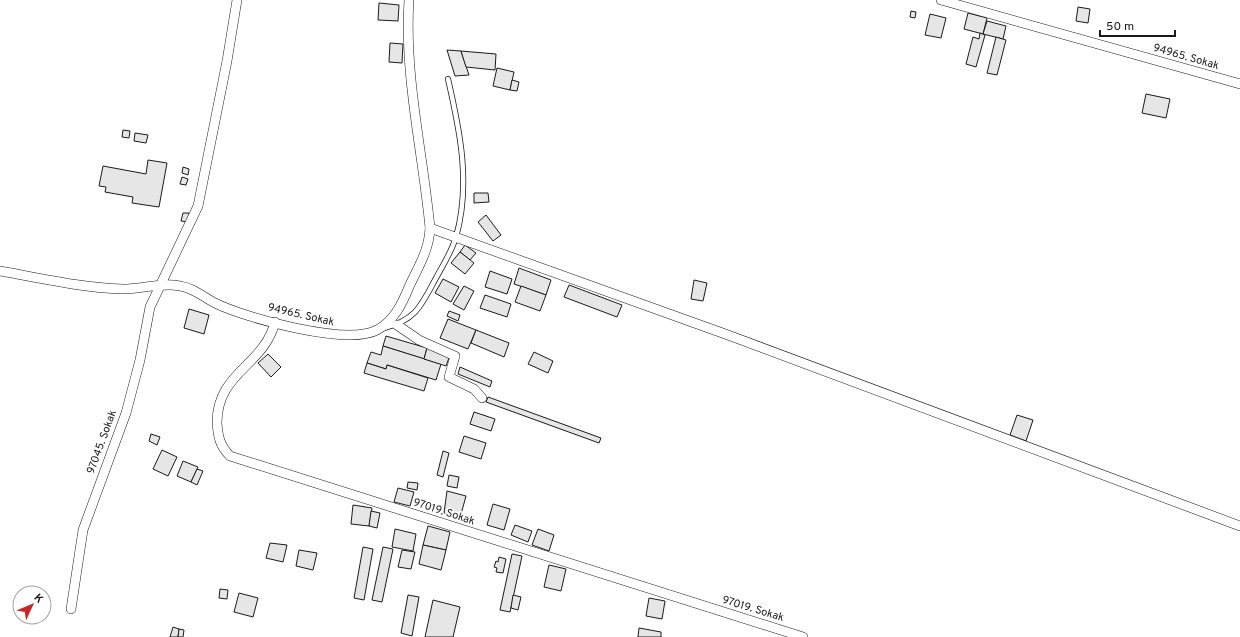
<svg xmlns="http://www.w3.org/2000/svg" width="1240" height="637" font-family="Overpass,sans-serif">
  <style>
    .building { fill: #e6e6e6; stroke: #1a1a1a }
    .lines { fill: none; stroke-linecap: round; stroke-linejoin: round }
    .lane-casing { stroke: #1a1a1a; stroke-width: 6 }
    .street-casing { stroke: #1a1a1a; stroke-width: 10 }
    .lane { stroke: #fff; stroke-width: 4.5 }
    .street { stroke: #fff; stroke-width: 9 }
    .labels { text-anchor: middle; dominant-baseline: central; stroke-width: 3; stroke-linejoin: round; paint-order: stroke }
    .street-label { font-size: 11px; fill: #1a1a1a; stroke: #fff }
  </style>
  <rect width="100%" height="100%" fill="#fff"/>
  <g class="building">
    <path d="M379,3L399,5L398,21L378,20Z"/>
    <path d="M1078,7L1090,9L1088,23L1076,21Z"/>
    <path d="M911,11L916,12L915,18L910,17Z"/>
    <path d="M968,13L987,18L983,34L964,29Z"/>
    <path d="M930,14L946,18L941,38L925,35Z"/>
    <path d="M987,21L1006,26L1003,39L983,34Z"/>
    <path d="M980,33L985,35L976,67L966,64L973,37L979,39Z"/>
    <path d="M996,37L1006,40L997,75L987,73Z"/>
    <path d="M390,43L403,44L402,63L389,62Z"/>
    <path d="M447,50L461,51L469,75L455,76Z"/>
    <path d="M461,51L496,54L495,70L466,67Z"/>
    <path d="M497,68L514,72L510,90L493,86Z"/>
    <path d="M512,80L519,82L517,91L510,90Z"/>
    <path d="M1146,94L1170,99L1166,118L1142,113Z"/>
    <path d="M123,130L130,131L129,138L122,137Z"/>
    <path d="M135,133L148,135L146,143L134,141Z"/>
    <path d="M148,160L167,163L159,207L132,203L133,197L105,192L106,187L99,186L103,166L146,174Z"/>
    <path d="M183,167L189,169L188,175L182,173Z"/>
    <path d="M182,177L188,179L186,185L180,184Z"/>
    <path d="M474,193H488L489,202L474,203Z"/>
    <path d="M183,213H189L188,222L181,221Z"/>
    <path d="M486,215L501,235L493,241L478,222Z"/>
    <path d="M465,245L476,253L470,260L460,252Z"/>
    <path d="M460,252L474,263L465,274L451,263Z"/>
    <path d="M519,268L551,280L546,295L514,284Z"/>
    <path d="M490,271L512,279L507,294L485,287Z"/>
    <path d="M443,279L459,287L451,302L435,293Z"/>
    <path d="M694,280L707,283L703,301L691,299Z"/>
    <path d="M569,285L622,305L617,317L564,297Z"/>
    <path d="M464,286L474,291L464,310L453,304Z"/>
    <path d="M521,286L546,295L540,311L515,302Z"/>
    <path d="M485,295L511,304L507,317L480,308Z"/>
    <path d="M189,309L209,315L204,334L184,328Z"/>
    <path d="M449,311L460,315L458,321L447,316Z"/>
    <path d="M448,319L476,330L468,349L440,338Z"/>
    <path d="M476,330L509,343L504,357L471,343Z"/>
    <path d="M386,336L427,348L424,359L383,346Z"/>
    <path d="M383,346L441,364L436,380L387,365L386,369L367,363L371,352L381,355Z"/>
    <path d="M427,348L450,355L446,366L424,359Z"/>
    <path d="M534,352L553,361L548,373L528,364Z"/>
    <path d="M268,354L281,367L271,377L258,363Z"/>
    <path d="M367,363L386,369L387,365L428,378L424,391L364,373Z"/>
    <path d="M460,367L492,381L490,387L458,374Z"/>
    <path d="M488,397L601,438L599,443L486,402Z"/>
    <path d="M474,412L495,419L491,431L470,424Z"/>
    <path d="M1017,415L1033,420L1026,441L1010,435Z"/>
    <path d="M151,434L160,437L157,445L149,441Z"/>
    <path d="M464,436L486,443L481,459L459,452Z"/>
    <path d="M162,450L177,457L168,476L153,469Z"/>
    <path d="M443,451L449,453L443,477L437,475Z"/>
    <path d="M183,461L198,467L191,482L177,476Z"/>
    <path d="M197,469L203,471L197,485L191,482Z"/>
    <path d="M449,475L459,477L457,488L447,486Z"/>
    <path d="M408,482L418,483L417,490L407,488Z"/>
    <path d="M398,488L414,492L410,506L394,502Z"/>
    <path d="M447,491L466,496L460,518L444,513Z"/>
    <path d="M493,504L510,509L504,530L487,525Z"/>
    <path d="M353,505L372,508L369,526L351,524Z"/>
    <path d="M371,511L380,513L377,528L369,526Z"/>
    <path d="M515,525L532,531L528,542L511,535Z"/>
    <path d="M428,526L450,532L446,550L423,545Z"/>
    <path d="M395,529L416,534L413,551L392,547Z"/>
    <path d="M538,529L554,535L549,551L532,545Z"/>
    <path d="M270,543L287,545L283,562L266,558Z"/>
    <path d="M423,545L446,550L441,570L419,564Z"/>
    <path d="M363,547L373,549L364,600L354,598Z"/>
    <path d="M383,547L393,549L382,602L372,600Z"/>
    <path d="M299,550L317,553L313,570L296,566Z"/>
    <path d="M402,550L415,552L411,569L398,567Z"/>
    <path d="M512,554L522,556L510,612L500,610Z"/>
    <path d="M499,557L506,559L503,573L496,572L497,568L494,567L496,561L498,562Z"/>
    <path d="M549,565L566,569L561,591L544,587Z"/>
    <path d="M220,589L228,590L227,599L219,598Z"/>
    <path d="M239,593L258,598L253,617L234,612Z"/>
    <path d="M408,595L419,597L412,636L401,633Z"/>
    <path d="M513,595L521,597L518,610L511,608Z"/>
    <path d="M649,598L665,601L662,619L646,616Z"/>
    <path d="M433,600L460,607L453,637H425Z"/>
    <path d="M173,627L179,629L178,637H170Z"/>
    <path d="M639,628L661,632V637H638Z"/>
    <path d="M179,629L184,630L183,637H178Z"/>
  </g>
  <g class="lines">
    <defs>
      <path id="lane" d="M384,328C416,320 421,306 436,278C443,265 452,251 456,237C471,184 460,131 448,79"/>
      <g id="street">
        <path d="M941,0L1240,84"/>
        <path d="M430,228L728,335L1240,526"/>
        <path d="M0,271C40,278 82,288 123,289C142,289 162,282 180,286C194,288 203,297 215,303C245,318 347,346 377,330C394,321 402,304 409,287C418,267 429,251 430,228C423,153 404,76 409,0"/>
        <path d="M275,322C264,366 217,372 217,423C218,437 220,446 230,456L803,637"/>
        <path d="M397,325L419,340L455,356L449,377L474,389L482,398"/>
        <path d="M71,609L83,530L126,413L140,360L150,307L198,206L227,61L237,0"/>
      </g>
    </defs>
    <use href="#lane" class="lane-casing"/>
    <use href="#street" class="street-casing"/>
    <use href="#lane" class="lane"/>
    <use href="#street" class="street"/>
  </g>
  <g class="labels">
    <g class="street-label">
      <text transform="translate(1186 57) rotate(16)">94965. Sokak</text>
      <text transform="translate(301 315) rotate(13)">94965. Sokak</text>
      <text transform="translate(102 442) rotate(-70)">97045. Sokak</text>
      <text transform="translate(444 512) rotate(18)">97019. Sokak</text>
      <text transform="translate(753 609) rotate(17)">97019. Sokak</text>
    </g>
  </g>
  <g transform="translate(32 605) rotate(46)"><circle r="19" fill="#ffffff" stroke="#a3a3a3"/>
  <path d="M0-3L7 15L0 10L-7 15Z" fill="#c62828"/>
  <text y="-6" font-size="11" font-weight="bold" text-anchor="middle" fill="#1a1a1a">K</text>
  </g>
  <path d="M1100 30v6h75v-6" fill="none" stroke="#1a1a1a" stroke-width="2"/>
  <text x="1106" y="30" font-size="12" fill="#1a1a1a" stroke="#ffffff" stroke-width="3" paint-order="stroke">50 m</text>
</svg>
